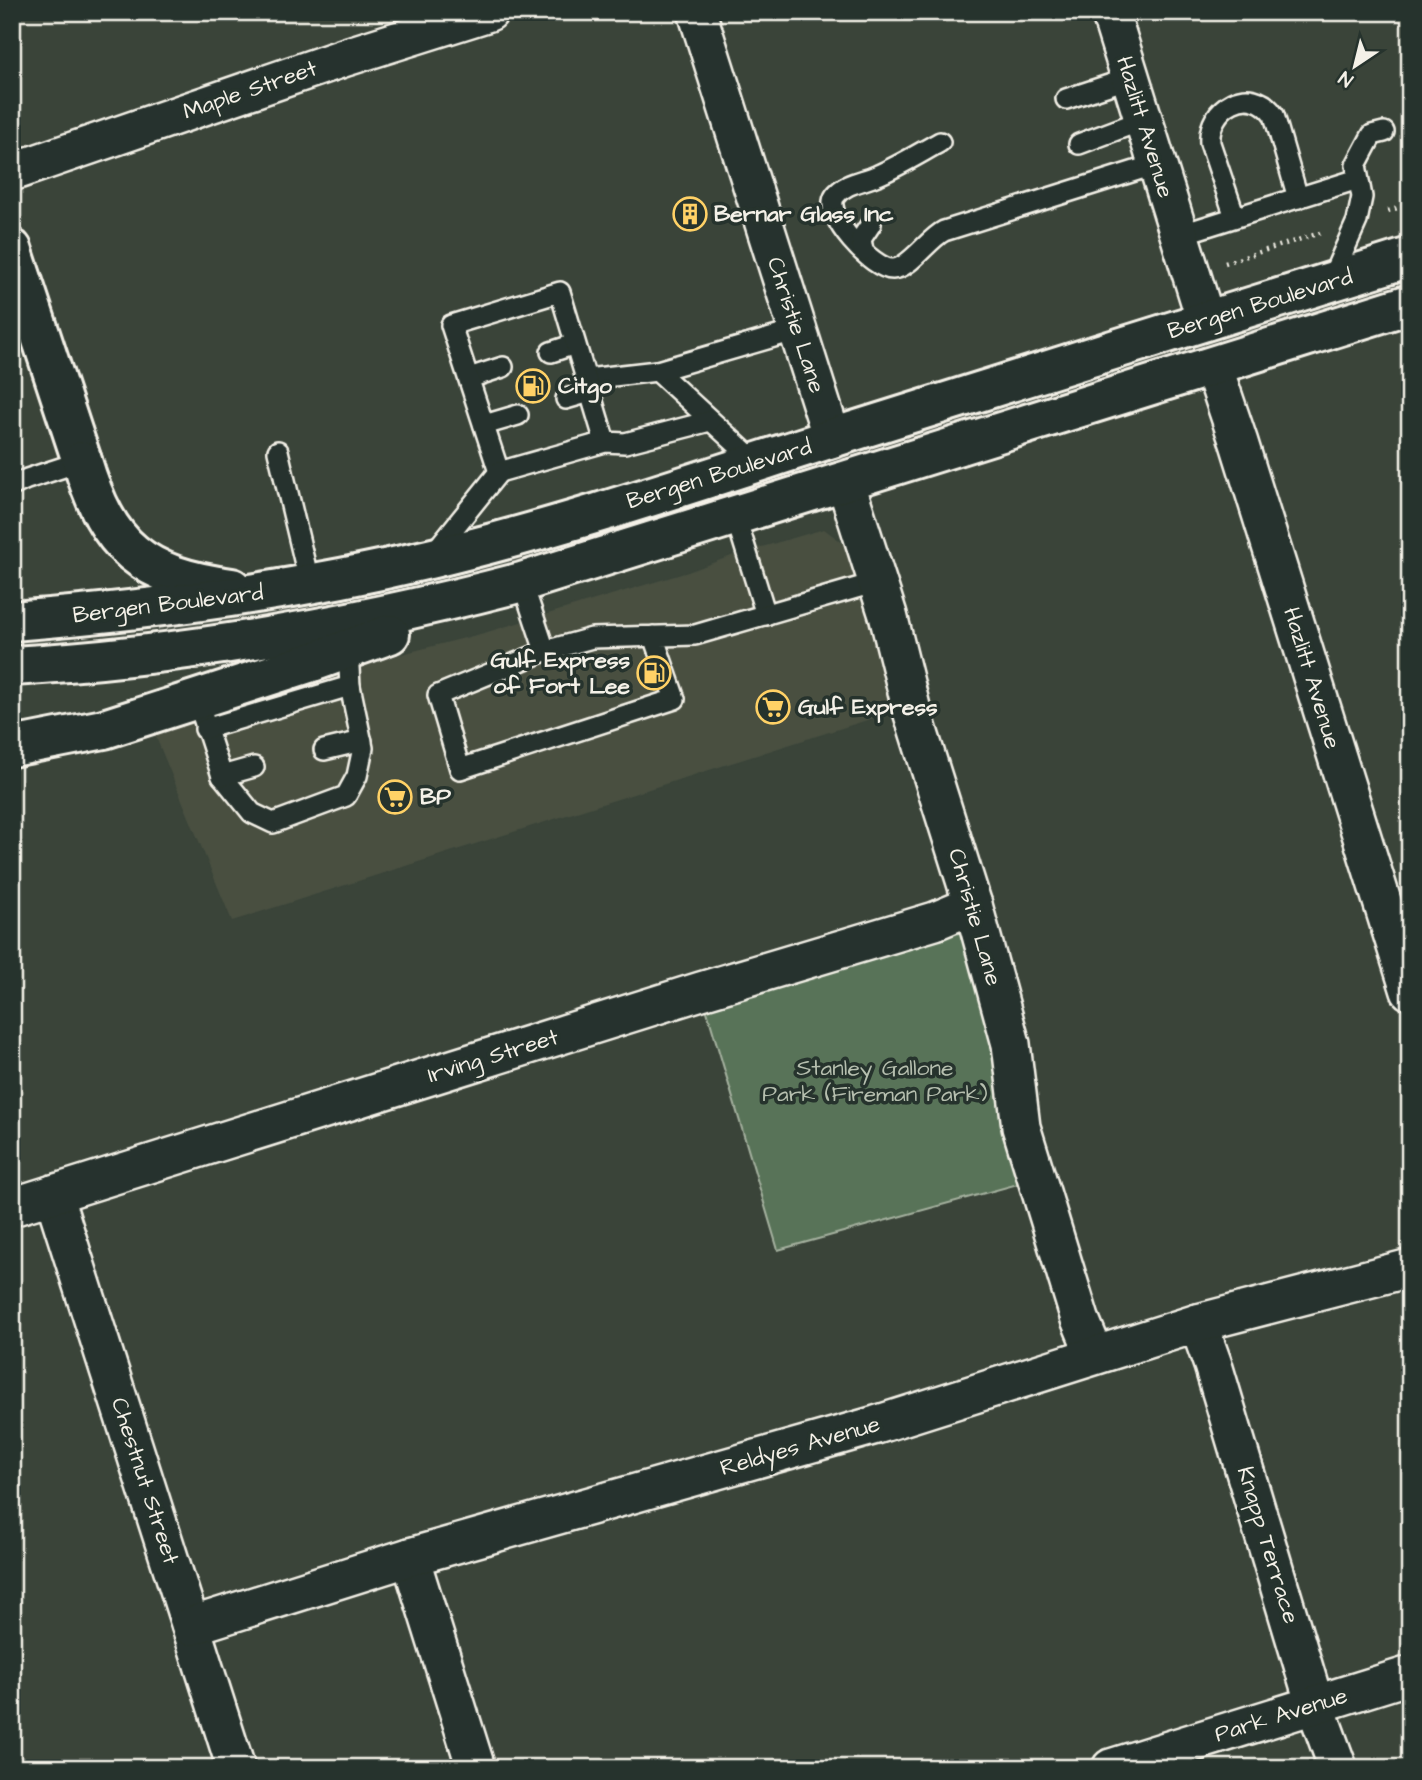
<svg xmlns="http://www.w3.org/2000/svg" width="1422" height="1780" font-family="'Architects Daughter',sans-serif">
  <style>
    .built { fill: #484f41 }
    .green { fill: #597359; stroke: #a6b2a0; stroke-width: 2 }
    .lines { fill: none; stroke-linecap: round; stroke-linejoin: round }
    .lane-casing { stroke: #f4f1e8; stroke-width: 24 }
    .street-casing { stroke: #f4f1e8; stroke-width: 42 }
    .secondary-casing { stroke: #f4f1e8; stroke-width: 44 }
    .highway-casing { stroke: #f4f1e8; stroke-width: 44 }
    .path { stroke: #f4f1e8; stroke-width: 4.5; stroke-dasharray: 2 5; stroke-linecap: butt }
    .lane { stroke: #26332d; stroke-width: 19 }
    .street { stroke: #26332d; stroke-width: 37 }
    .secondary { stroke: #26332d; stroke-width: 38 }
    .highway { stroke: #26332d; stroke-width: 38 }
    .labels { text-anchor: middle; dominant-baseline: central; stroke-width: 7; stroke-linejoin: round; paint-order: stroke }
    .street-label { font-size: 23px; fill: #f4f1e8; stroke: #26332d }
    .poi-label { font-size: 23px; font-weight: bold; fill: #f4f1e8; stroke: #26332d; text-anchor: start }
    .park-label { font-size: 23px; fill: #b6bfaf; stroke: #26332d }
  </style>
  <rect width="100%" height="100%" fill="#3a4439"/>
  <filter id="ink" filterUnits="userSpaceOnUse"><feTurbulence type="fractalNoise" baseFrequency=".0143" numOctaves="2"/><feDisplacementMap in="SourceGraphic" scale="14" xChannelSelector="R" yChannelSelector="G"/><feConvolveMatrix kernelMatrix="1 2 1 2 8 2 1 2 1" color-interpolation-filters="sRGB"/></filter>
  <g filter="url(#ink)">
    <path class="built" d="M824,529L847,546L869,621L899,710L232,921L153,730L402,654L484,633L688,572L734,555Z"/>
    <path class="green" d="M973,905L1036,1179L778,1250L701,991Z"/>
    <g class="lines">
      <defs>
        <g id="lane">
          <path d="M1066,99L1130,78"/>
          <path d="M940,142C920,153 899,166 878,175C863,182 846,182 835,196C822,215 873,270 893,269C909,269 928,239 944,231L1157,164"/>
          <path d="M1079,144L1143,120"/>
          <path d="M1235,217L1210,143C1207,107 1251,81 1274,115L1298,198"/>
          <path d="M1179,235L1358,179"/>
          <path d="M863,251L861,239L871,224"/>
          <path d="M1330,282L1357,221L1362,197L1356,165L1372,135L1384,132"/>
          <path d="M551,352L575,344"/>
          <path d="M657,371L756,462"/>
          <path d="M469,378L503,367"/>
          <path d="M587,379L657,371L798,330"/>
          <path d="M566,399L590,392"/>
          <path d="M484,425L518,415"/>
          <path d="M605,442L560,292L451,325L499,472L605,442L625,443L710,421"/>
          <path d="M278,451L310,585"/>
          <path d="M12,486L27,479L82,461"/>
          <path d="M735,515L766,615"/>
          <path d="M432,555L499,472"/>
          <path d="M522,582L545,651"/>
          <path d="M653,636L675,699L460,769L438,695L545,651L592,638L695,635L877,582"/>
          <path d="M197,699L222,776L252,813L273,823L346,796L357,776L363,748L350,686L348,650"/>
          <path d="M205,729L350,686"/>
          <path d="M324,750L362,741"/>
          <path d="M222,776L254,767"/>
        </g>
        <g id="street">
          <path d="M697,12L832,438"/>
          <path d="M1110,12L1206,321"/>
          <path d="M12,172L346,57L489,12"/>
          <path d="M1213,366L1239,443L1410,991"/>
          <path d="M845,481L888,615L912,711L973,905L1011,1044L1021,1127L1080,1319L1095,1355"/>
          <path d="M53,1194L236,1768"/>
          <path d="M12,1207L701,991L935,921L973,905"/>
          <path d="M1198,1323L1213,1365L1315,1705L1338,1768"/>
          <path d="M410,1557L476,1768"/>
          <path d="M191,1626L410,1557L876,1425L1198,1323L1410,1268"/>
          <path d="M1111,1768L1410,1675"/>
        </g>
        <path id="secondary" d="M12,249L82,461"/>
        <g id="highway">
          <path d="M82,461C108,548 142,576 232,588"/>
          <path d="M12,621C153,610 292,592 429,559C573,525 713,476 854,431C1039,373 1225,315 1410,257"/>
          <path d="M12,666C186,656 354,626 522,582L1410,304"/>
          <path d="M12,747L104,729L312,662L390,634"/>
        </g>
      </defs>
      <use href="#lane" class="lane-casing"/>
      <use href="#street" class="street-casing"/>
      <use href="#secondary" class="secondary-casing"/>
      <use href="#highway" class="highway-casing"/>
      <g class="path">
        <path d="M1388,211L1410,204"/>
        <path d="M1225,263L1320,233"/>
      </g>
      <use href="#lane" class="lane"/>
      <use href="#street" class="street"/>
      <use href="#secondary" class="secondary"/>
      <use href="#highway" class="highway"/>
    </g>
  </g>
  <defs>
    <symbol id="building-ring" viewBox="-11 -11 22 22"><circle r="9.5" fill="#26332d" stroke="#ffd166" stroke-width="1.5"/><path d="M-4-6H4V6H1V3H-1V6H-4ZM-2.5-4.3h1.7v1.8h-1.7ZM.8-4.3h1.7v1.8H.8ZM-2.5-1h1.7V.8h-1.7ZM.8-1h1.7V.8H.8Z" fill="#ffd166"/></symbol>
    <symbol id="fuel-ring" viewBox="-11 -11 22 22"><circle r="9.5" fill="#26332d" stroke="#ffd166" stroke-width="1.5"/><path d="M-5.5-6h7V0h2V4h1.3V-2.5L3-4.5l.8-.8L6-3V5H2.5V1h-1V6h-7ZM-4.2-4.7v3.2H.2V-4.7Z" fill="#ffd166"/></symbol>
    <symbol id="supermarket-ring" viewBox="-11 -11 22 22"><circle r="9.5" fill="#26332d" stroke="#ffd166" stroke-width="1.5"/><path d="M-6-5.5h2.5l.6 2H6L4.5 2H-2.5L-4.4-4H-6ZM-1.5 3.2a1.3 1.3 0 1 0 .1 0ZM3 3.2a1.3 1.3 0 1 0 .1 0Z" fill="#ffd166"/></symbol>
  </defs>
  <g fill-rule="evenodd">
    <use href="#building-ring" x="671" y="195" width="38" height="38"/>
    <use href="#fuel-ring" x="514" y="367" width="38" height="38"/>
    <use href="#fuel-ring" x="635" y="654" width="38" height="38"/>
    <use href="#supermarket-ring" x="754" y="688" width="38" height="38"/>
    <use href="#supermarket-ring" x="376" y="778" width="38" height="38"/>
  </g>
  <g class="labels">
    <g class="street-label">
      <text transform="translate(250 90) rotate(-19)">Maple Street</text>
      <text transform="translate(1145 127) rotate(73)">Hazlitt Avenue</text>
      <text transform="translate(1260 304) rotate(-17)">Bergen Boulevard</text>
      <text transform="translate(796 325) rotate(72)">Christie Lane</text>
      <text transform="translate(719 474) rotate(-17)">Bergen Boulevard</text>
      <text transform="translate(168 604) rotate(-7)">Bergen Boulevard</text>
      <text transform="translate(1312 678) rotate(73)">Hazlitt Avenue</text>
      <text transform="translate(975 917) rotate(74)">Christie Lane</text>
      <text transform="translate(493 1056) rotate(-17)">Irving Street</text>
      <text transform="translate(800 1446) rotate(-16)">Reldyes Avenue</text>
      <text transform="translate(145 1481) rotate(72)">Chestnut Street</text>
      <text transform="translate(1268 1545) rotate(73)">Knapp Terrace</text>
      <text transform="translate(1281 1715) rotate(-17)">Park Avenue</text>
    </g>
    <g class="poi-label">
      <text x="714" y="214">Bernar Glass Inc</text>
      <text x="558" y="386">Citgo</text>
      <text x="630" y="660" text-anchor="end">Gulf Express<tspan x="630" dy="26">of Fort Lee</tspan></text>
      <text x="798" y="707">Gulf Express</text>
      <text x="420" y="797">BP</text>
    </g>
    <g class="park-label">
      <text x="875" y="1068">Stanley Gallone<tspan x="875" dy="26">Park (Fireman Park)</tspan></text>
    </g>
  </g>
  <rect width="1422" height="1780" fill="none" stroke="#26332d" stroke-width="42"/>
  <rect x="21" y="21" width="1380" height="1738" fill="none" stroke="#f4f1e8" stroke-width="2.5" filter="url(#ink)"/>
  <g transform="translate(1355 66) rotate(215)" stroke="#26332d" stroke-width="5" paint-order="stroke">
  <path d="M0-5L12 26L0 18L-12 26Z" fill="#f4f1e8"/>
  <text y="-10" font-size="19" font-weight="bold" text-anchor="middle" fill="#f4f1e8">N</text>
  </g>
</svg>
